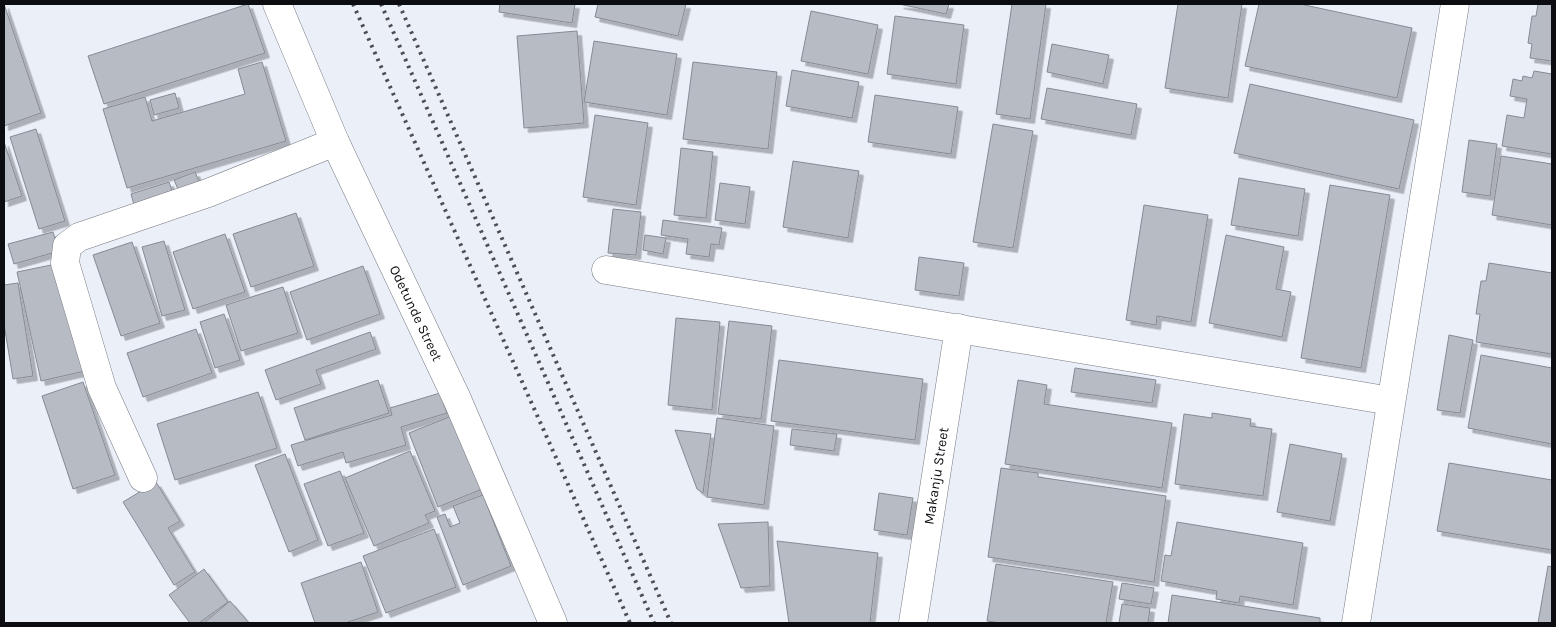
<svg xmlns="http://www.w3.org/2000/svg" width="1556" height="627" font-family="Karla,sans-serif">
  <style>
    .building { fill: #b7bbc4; stroke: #868a93; filter: url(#shadow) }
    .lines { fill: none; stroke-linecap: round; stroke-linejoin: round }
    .minor-casing { stroke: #767982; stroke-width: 29 }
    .minor { stroke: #fff; stroke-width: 28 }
    .rail { stroke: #4c4e54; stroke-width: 4; stroke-dasharray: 2.5 5; stroke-linecap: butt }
    .labels { text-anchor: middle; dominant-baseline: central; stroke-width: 5; stroke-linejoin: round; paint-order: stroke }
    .street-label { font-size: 14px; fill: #0c0d11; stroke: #eaeff8 }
  </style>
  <defs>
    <filter id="shadow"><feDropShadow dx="4.5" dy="4.5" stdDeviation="0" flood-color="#0004"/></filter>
  </defs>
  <rect width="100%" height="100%" fill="#eaeff8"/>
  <g class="building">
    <path d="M4,4L41,113L4,126Z"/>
    <path d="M248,4L265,53L104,104L88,56Z"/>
    <path d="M500,4H575L572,23L499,12Z"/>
    <path d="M598,4H686L678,36L595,17Z"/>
    <path d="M899,4H949L946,14Z"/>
    <path d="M1012,4H1046L1030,119L996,114Z"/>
    <path d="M1178,4H1242L1228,98L1165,88Z"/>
    <path d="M1259,4H1300L1412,28L1397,98L1245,66Z"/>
    <path d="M1538,4H1552V61L1530,58L1532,44L1528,43L1532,16H1536Z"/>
    <path d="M811,11L878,25L868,74L801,61Z"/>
    <path d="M895,16L964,25L956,84L887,74Z"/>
    <path d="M577,31L584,123L524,128L517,36Z"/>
    <path d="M594,41L677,54L667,115L584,102Z"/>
    <path d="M1052,44L1109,55L1103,84L1047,72Z"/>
    <path d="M262,62L286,141L127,188L103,109L145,97L152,121L245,94L238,69Z"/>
    <path d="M693,62L777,72L768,149L683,139Z"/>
    <path d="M792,70L859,82L852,118L786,106Z"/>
    <path d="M1534,71L1552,74V154L1502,146L1507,115L1524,118L1527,99L1510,96L1513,79L1522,81L1523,76L1532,78Z"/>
    <path d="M1250,84L1414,120L1399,189L1234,153Z"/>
    <path d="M1047,88L1137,104L1131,135L1041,119Z"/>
    <path d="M175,93L179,108L154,115L150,100Z"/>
    <path d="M875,95L958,107L951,154L868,142Z"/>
    <path d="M595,115L648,123L636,205L583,197Z"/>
    <path d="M993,124L1033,131L1013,248L973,242Z"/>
    <path d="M36,129L65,221L39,229L10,137Z"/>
    <path d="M1469,140L1497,144L1490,196L1462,192Z"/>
    <path d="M4,142L22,196L4,202Z"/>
    <path d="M681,148L713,152L706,218L674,215Z"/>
    <path d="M1501,156L1552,164V225L1492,215Z"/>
    <path d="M793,161L859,171L848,238L783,227Z"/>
    <path d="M195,172L201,186L181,196L174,180Z"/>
    <path d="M1239,178L1305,189L1298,236L1231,225Z"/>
    <path d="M169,182L175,199L136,212L131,194Z"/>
    <path d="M720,183L750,187L745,224L715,220Z"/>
    <path d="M1330,185L1390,195L1361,368L1301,358Z"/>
    <path d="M1144,205L1208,215L1191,322L1157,316L1156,325L1126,320Z"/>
    <path d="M613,209L641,212L636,255L608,253Z"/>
    <path d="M296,213L314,266L251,287L233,234Z"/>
    <path d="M663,220L722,228L719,245L711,244L709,257L686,254L688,239L661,235Z"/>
    <path d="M53,232L59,251L14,264L8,244Z"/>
    <path d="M225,234L245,292L193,309L173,252Z"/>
    <path d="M645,235L666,238L663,254L643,250Z"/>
    <path d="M1226,235L1284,247L1276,289L1291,292L1282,337L1209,323Z"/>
    <path d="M164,241L185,310L162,316L142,247Z"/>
    <path d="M132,242L160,323L121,336L93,255Z"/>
    <path d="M919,257L964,263L959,296L915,290Z"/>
    <path d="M61,263L85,371L41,381L17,272Z"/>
    <path d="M1489,263L1552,273V354L1476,342L1480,314H1476L1481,281H1486Z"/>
    <path d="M363,266L380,314L307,340L290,292Z"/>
    <path d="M18,283L33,376L13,379L4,324V285Z"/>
    <path d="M283,287L298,333L241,351L226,305Z"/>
    <path d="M224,314L240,360L215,368L200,322Z"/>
    <path d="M676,318L720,322L712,410L668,405Z"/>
    <path d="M729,321L772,326L761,419L718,414Z"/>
    <path d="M196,329L212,373L143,397L127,353Z"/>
    <path d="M370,332L376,349L316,370L321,384L276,400L265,370Z"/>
    <path d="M1449,335L1473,340L1460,413L1437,410Z"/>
    <path d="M1481,355L1552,368V444L1468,428Z"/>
    <path d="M779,360L923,379L915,440L771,421Z"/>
    <path d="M1075,368L1156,380L1152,403L1071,392Z"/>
    <path d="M378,380L389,413L305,440L294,408Z"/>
    <path d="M1018,380L1047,385L1044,404L1172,423L1162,488L1005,464Z"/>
    <path d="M83,382L115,475L73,489L42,396Z"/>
    <path d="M258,392L277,448L175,480L157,424Z"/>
    <path d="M440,393L447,413L401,427L406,445L346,463L343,452L298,466L291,445L392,415L390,408Z"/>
    <path d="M459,413L487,487L438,507L409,433Z"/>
    <path d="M1212,413L1251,419L1250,426L1272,429L1263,496L1175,484L1184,414L1212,418Z"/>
    <path d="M717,418L774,426L764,505L707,497Z"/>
    <path d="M792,429L837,434L834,451L790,445Z"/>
    <path d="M675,430L711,434L703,493L697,489Z"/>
    <path d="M1290,444L1342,454L1330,521L1277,512Z"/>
    <path d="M410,451L435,511L425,515L429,523L374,546L345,478Z"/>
    <path d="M285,454L318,540L289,552L255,465Z"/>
    <path d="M1449,463L1552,480V550L1437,531Z"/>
    <path d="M1001,468L1038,473V477L1166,496L1154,582L988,557Z"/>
    <path d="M340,471L364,533L328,546L304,484Z"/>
    <path d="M156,482L180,521L168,528L195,572L174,585L123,502Z"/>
    <path d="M879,493L913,498L907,535L874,530Z"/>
    <path d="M483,495L511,566L463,585L437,517L445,514L450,527L460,523L453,506Z"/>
    <path d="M768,522L770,586L741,588L718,524Z"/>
    <path d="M1177,522L1303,543L1293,605L1240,596L1239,603L1216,599L1217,591L1161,581L1165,555L1171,556Z"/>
    <path d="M434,529L456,587L386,613L363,556Z"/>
    <path d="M777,541L878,553L870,623H789Z"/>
    <path d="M361,562L378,612L345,623H315L301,583Z"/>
    <path d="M996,564L1113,582L1106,623H1001L987,621Z"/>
    <path d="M1548,566L1552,567V623H1538Z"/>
    <path d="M204,569L228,602L199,623H190L169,595Z"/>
    <path d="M1122,583L1154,588L1151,604L1119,599Z"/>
    <path d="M1172,595L1320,618V623H1168Z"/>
    <path d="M230,601L249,623H204Z"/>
    <path d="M1122,604L1150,608L1148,623H1119Z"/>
  </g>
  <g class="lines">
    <defs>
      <g id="minor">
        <path id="s1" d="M277,4L335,142L457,399L553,623"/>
        <path d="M606,270L1391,401"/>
        <path d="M143,478L102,388L65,263L67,246L79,237L208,193L335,142"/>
        <path id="s2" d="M913,623L959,328"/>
        <path d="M1356,623L1455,4"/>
      </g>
    </defs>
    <use href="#minor" class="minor-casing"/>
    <use href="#minor" class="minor"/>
    <g class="rail">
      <path d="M353,4L630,623"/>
      <path d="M381,4L654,623"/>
      <path d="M399,4L671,623"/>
    </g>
  </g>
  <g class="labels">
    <g class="street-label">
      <text stroke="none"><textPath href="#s1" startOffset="339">Odetunde Street</textPath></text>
      <text stroke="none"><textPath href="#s2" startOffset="149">Makanju Street</textPath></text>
    </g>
  </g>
  <rect width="1556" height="627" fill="none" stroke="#0c0d11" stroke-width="10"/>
</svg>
